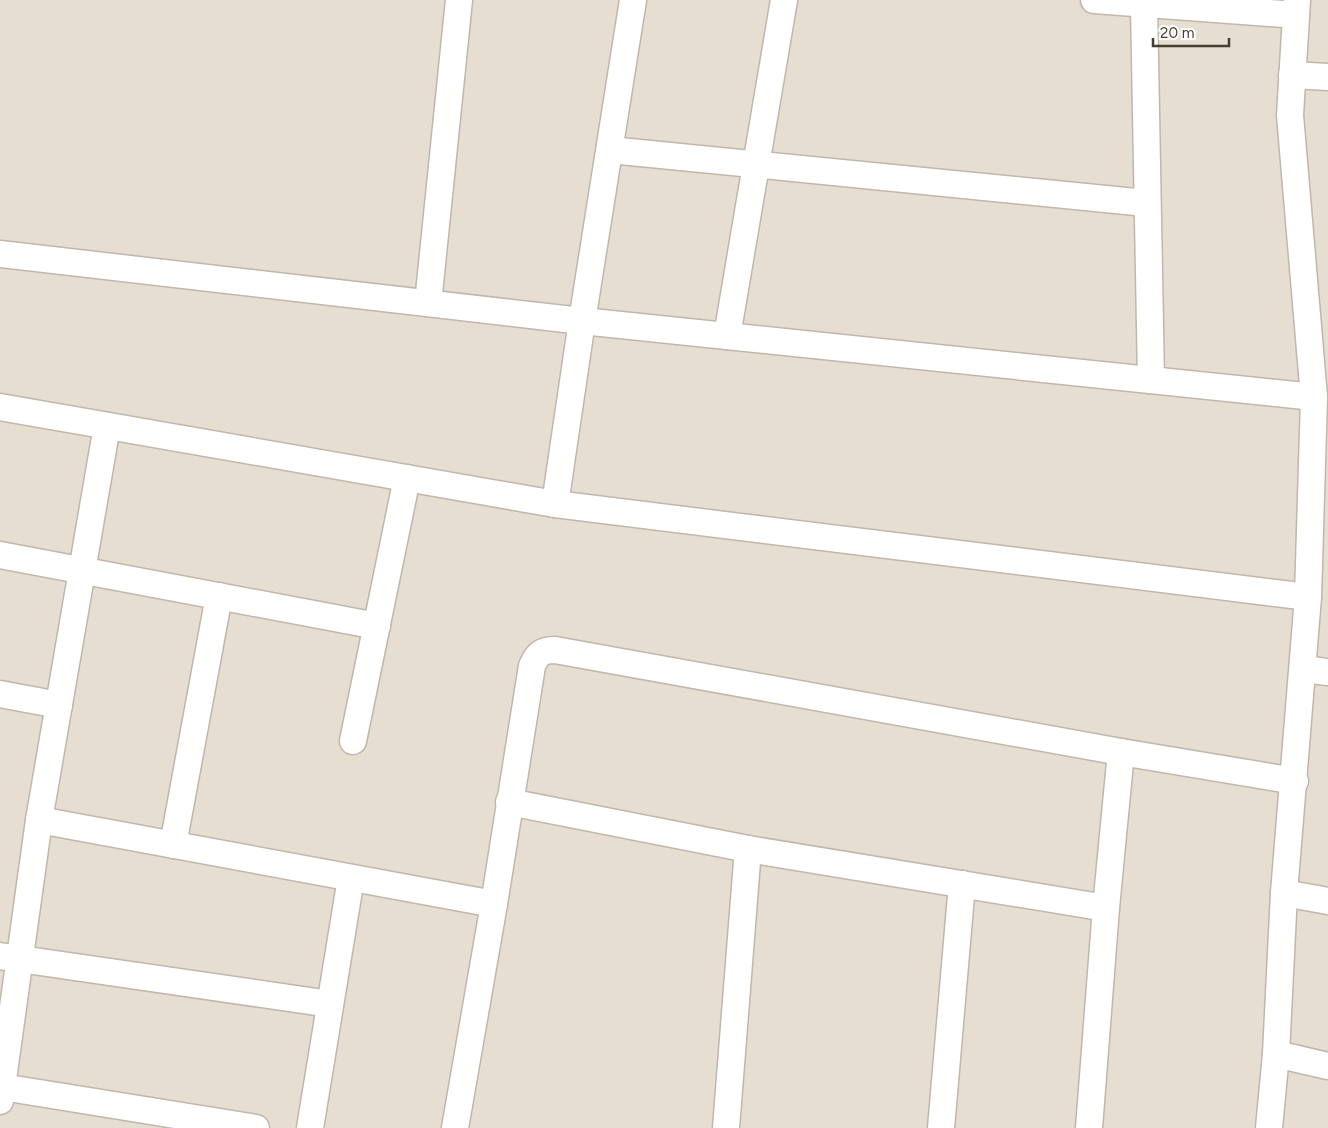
<svg xmlns="http://www.w3.org/2000/svg" width="1328" height="1128" font-family="Figtree,sans-serif">
  <style>
    .residential { fill: #e7ded2 }
    .lines { fill: none; stroke-linecap: round; stroke-linejoin: round }
    .minor-casing { stroke: #c1b6aa; stroke-width: 29 }
    .minor { stroke: #fff; stroke-width: 26 }
  </style>
  <rect width="100%" height="100%" fill="#f3ede4"/>
  <rect class="residential" x="0" y="0" width="1328" height="1128"/>
  <g class="lines">
    <defs>
      <g id="minor">
        <path d="M1094,0L1296,15"/>
        <path d="M1144,4L1151,380"/>
        <path d="M1292,75L1328,77"/>
        <path d="M610,150L1146,203"/>
        <path d="M0,254L582,321L1314,397"/>
        <path d="M428,303L459,0"/>
        <path d="M727,336L784,0"/>
        <path d="M0,407L555,504L1308,597"/>
        <path d="M555,504L582,321L633,0"/>
        <path d="M0,555L377,626"/>
        <path d="M1303,669L1328,672"/>
        <path d="M0,694L59,705"/>
        <path d="M353,741L407,478"/>
        <path d="M509,802L748,849L1106,908"/>
        <path d="M39,820L494,904"/>
        <path d="M173,845L219,596"/>
        <path d="M1284,893L1328,901"/>
        <path d="M0,956L330,1004"/>
        <path d="M1276,1054L1328,1066"/>
        <path d="M2,1087L256,1128"/>
        <path d="M0,1101L39,820L107,426"/>
        <path d="M310,1128L351,878"/>
        <path d="M455,1128L494,904L532,666C537,654 542,650 555,650L1121,752L1295,781"/>
        <path d="M726,1128L748,849"/>
        <path d="M941,1128L962,884"/>
        <path d="M1089,1128L1106,908L1121,752"/>
        <path d="M1269,1128L1276,1054L1284,893L1308,597L1314,397L1290,115L1297,0"/>
      </g>
    </defs>
    <use href="#minor" class="minor-casing"/>
    <use href="#minor" class="minor"/>
  </g>
  <path d="M1153 38v8h76v-8" fill="none" stroke="#453c34" stroke-width="2.5"/>
  <text x="1160" y="38" font-size="15" fill="#453c34" stroke="#ffffff" stroke-width="4" paint-order="stroke">20 m</text>
</svg>
